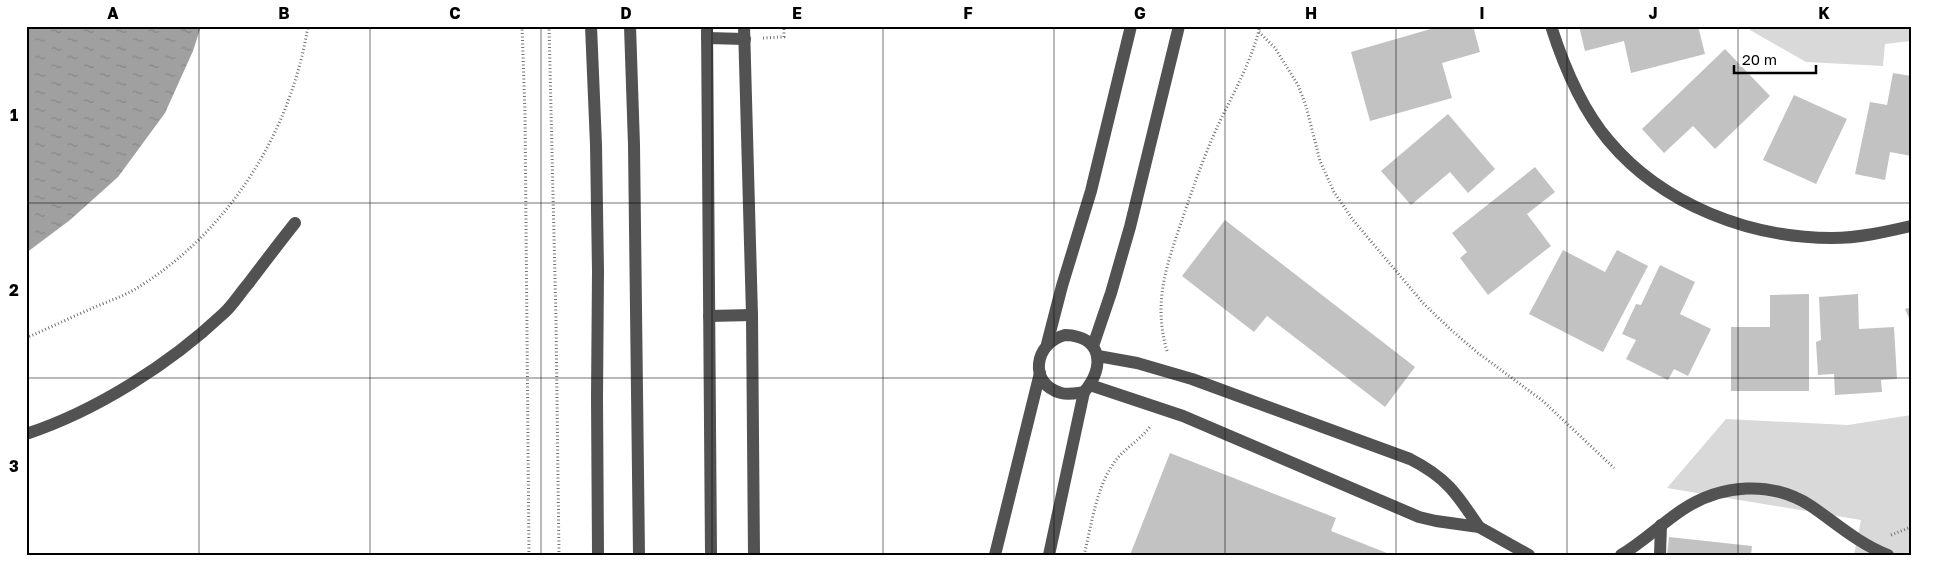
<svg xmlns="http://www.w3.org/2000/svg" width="1937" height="581" font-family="'Golos Text',sans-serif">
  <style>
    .green { fill: #d9d9d9 }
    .water { fill: url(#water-ripples) }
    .building { fill: #c2c2c2 }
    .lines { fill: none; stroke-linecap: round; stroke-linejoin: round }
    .path { stroke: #747474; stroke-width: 3; stroke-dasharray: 1 2.5; stroke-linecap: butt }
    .minor { stroke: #525252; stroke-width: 12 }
    .grid { fill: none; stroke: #000; stroke-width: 1; stroke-opacity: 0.55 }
    .neatline { fill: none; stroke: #000; stroke-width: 2 }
    .grid-label { font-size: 16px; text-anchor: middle; font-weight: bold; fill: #000 }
  </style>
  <defs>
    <pattern id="water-ripples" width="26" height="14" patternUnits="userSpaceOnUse" patternTransform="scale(1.25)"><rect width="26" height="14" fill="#a0a0a0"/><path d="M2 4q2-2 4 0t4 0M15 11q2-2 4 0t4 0" fill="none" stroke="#888"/></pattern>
  </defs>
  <rect width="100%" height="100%" fill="#fff"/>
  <g class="green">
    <path d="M1749,26H1911V41L1885,44L1883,66L1806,62L1750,30Z"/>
    <path d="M1911,415V555H1854L1861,520L1667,488L1726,419L1848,425Z"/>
  </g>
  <path class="water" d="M26,26H201L193,51L165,113L118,177L70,220L26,253Z"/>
  <g class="building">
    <path d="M1441,26H1473L1480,52L1442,63L1452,98L1370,121L1351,52Z"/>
    <path d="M1579,26H1698L1705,54L1631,73L1624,41L1585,51Z"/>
    <path d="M1725,49L1770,96L1715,149L1693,126L1664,153L1642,129Z"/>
    <path d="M1893,73L1911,76V156L1890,152L1885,180L1855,174L1870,102L1887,105Z"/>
    <path d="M1794,95L1847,119L1816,184L1763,160Z"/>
    <path d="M1448,114L1495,169L1468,193L1450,172L1411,205L1381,171Z"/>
    <path d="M1535,167L1555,192L1527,214L1551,246L1488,295L1460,258L1467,252L1452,233Z"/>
    <path d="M1225,220L1415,367L1385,407L1267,316L1254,332L1182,276Z"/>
    <path d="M1563,250L1605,272L1617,250L1648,266L1603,352L1529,314Z"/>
    <path d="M1660,265L1695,282L1680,314L1711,329L1688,376L1674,369L1668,380L1626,359L1636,340L1622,334L1636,304L1641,305Z"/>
    <path d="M1809,294V391H1731V327H1770V295Z"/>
    <path d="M1858,294L1859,329L1894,327L1897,379L1881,380L1882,392L1835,395L1834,374L1818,375L1816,342L1821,340L1819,297Z"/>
    <path d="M1911,307V323L1905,309Z"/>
    <path d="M1170,453L1336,518L1331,531L1392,555H1130Z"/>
    <path d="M1669,537L1752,546L1751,555H1667Z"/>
  </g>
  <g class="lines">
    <g class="path">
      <path d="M522,26L525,113L529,555"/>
      <path d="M549,26L556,320L559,555"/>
      <path d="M1259,32L1275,48L1298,85L1306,106L1320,161L1334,192L1353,220L1423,303L1450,329L1478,353L1543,401L1614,468"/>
      <path d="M763,38L784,37V26"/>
      <path d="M26,338C49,328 72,317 95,307C109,301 124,296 137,288C229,232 291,132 308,26"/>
      <path d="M1167,351C1152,300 1168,262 1184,214C1195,182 1206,151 1220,121C1235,90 1252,60 1260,26"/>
      <path d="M1891,535L1911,527"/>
      <path d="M1084,555C1092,524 1096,486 1116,460C1126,447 1142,439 1151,425"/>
    </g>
    <g class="minor">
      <path d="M591,26L596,145L598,271L597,397L598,555"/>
      <path d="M630,26L634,145L639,555"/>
      <path d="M707,26L711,555"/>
      <path d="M744,26L752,315L754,555"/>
      <path d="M1551,26C1564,67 1581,108 1609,141C1663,205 1750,238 1832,238C1859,238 1885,232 1911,226"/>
      <path d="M707,38L745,39"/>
      <path d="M709,316L752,315"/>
      <path d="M1065,335C1102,336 1106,367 1084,392C1077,393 1069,395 1061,393C1028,384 1034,343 1065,335Z"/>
      <path d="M1047,344L1062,286L1091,191L1131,26"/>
      <path d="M1093,346L1111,293L1130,227L1179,26"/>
      <path d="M1098,356L1137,363L1192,379L1410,459C1446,477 1457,494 1479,527"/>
      <path d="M1090,385L1183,416L1419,517L1436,521L1479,527L1529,555"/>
      <path d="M26,434C96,411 170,364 224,313C233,305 240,293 248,284C264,263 279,243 295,223"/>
      <path d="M995,555L1040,373"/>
      <path d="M1049,555L1084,392"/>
      <path d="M1621,555C1643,542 1661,524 1682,510C1721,484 1771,480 1811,506C1836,523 1859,544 1888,555"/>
      <path d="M1660,555L1661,525"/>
    </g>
  </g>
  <path class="grid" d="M199,26V555M370,26V555M541,26V555M712,26V555M883,26V555M1054,26V555M1225,26V555M1396,26V555M1567,26V555M1738,26V555M26,203H1911M26,378H1911"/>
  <rect width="1937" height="581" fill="none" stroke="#ffffff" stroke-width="55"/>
  <path d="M1734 65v8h82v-8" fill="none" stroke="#000000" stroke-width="2.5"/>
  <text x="1742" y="65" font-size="15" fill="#000000" stroke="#ffffff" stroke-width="4" paint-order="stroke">20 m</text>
  <rect x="28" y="28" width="1882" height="526" class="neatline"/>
  <g class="grid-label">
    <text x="113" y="19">A</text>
    <text x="284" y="19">B</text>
    <text x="455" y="19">C</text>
    <text x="626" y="19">D</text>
    <text x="797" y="19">E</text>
    <text x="968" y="19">F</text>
    <text x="1140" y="19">G</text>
    <text x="1311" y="19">H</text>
    <text x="1482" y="19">I</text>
    <text x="1653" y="19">J</text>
    <text x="1824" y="19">K</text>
    <text x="14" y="121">1</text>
    <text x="14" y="296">2</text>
    <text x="14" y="472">3</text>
  </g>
</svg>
